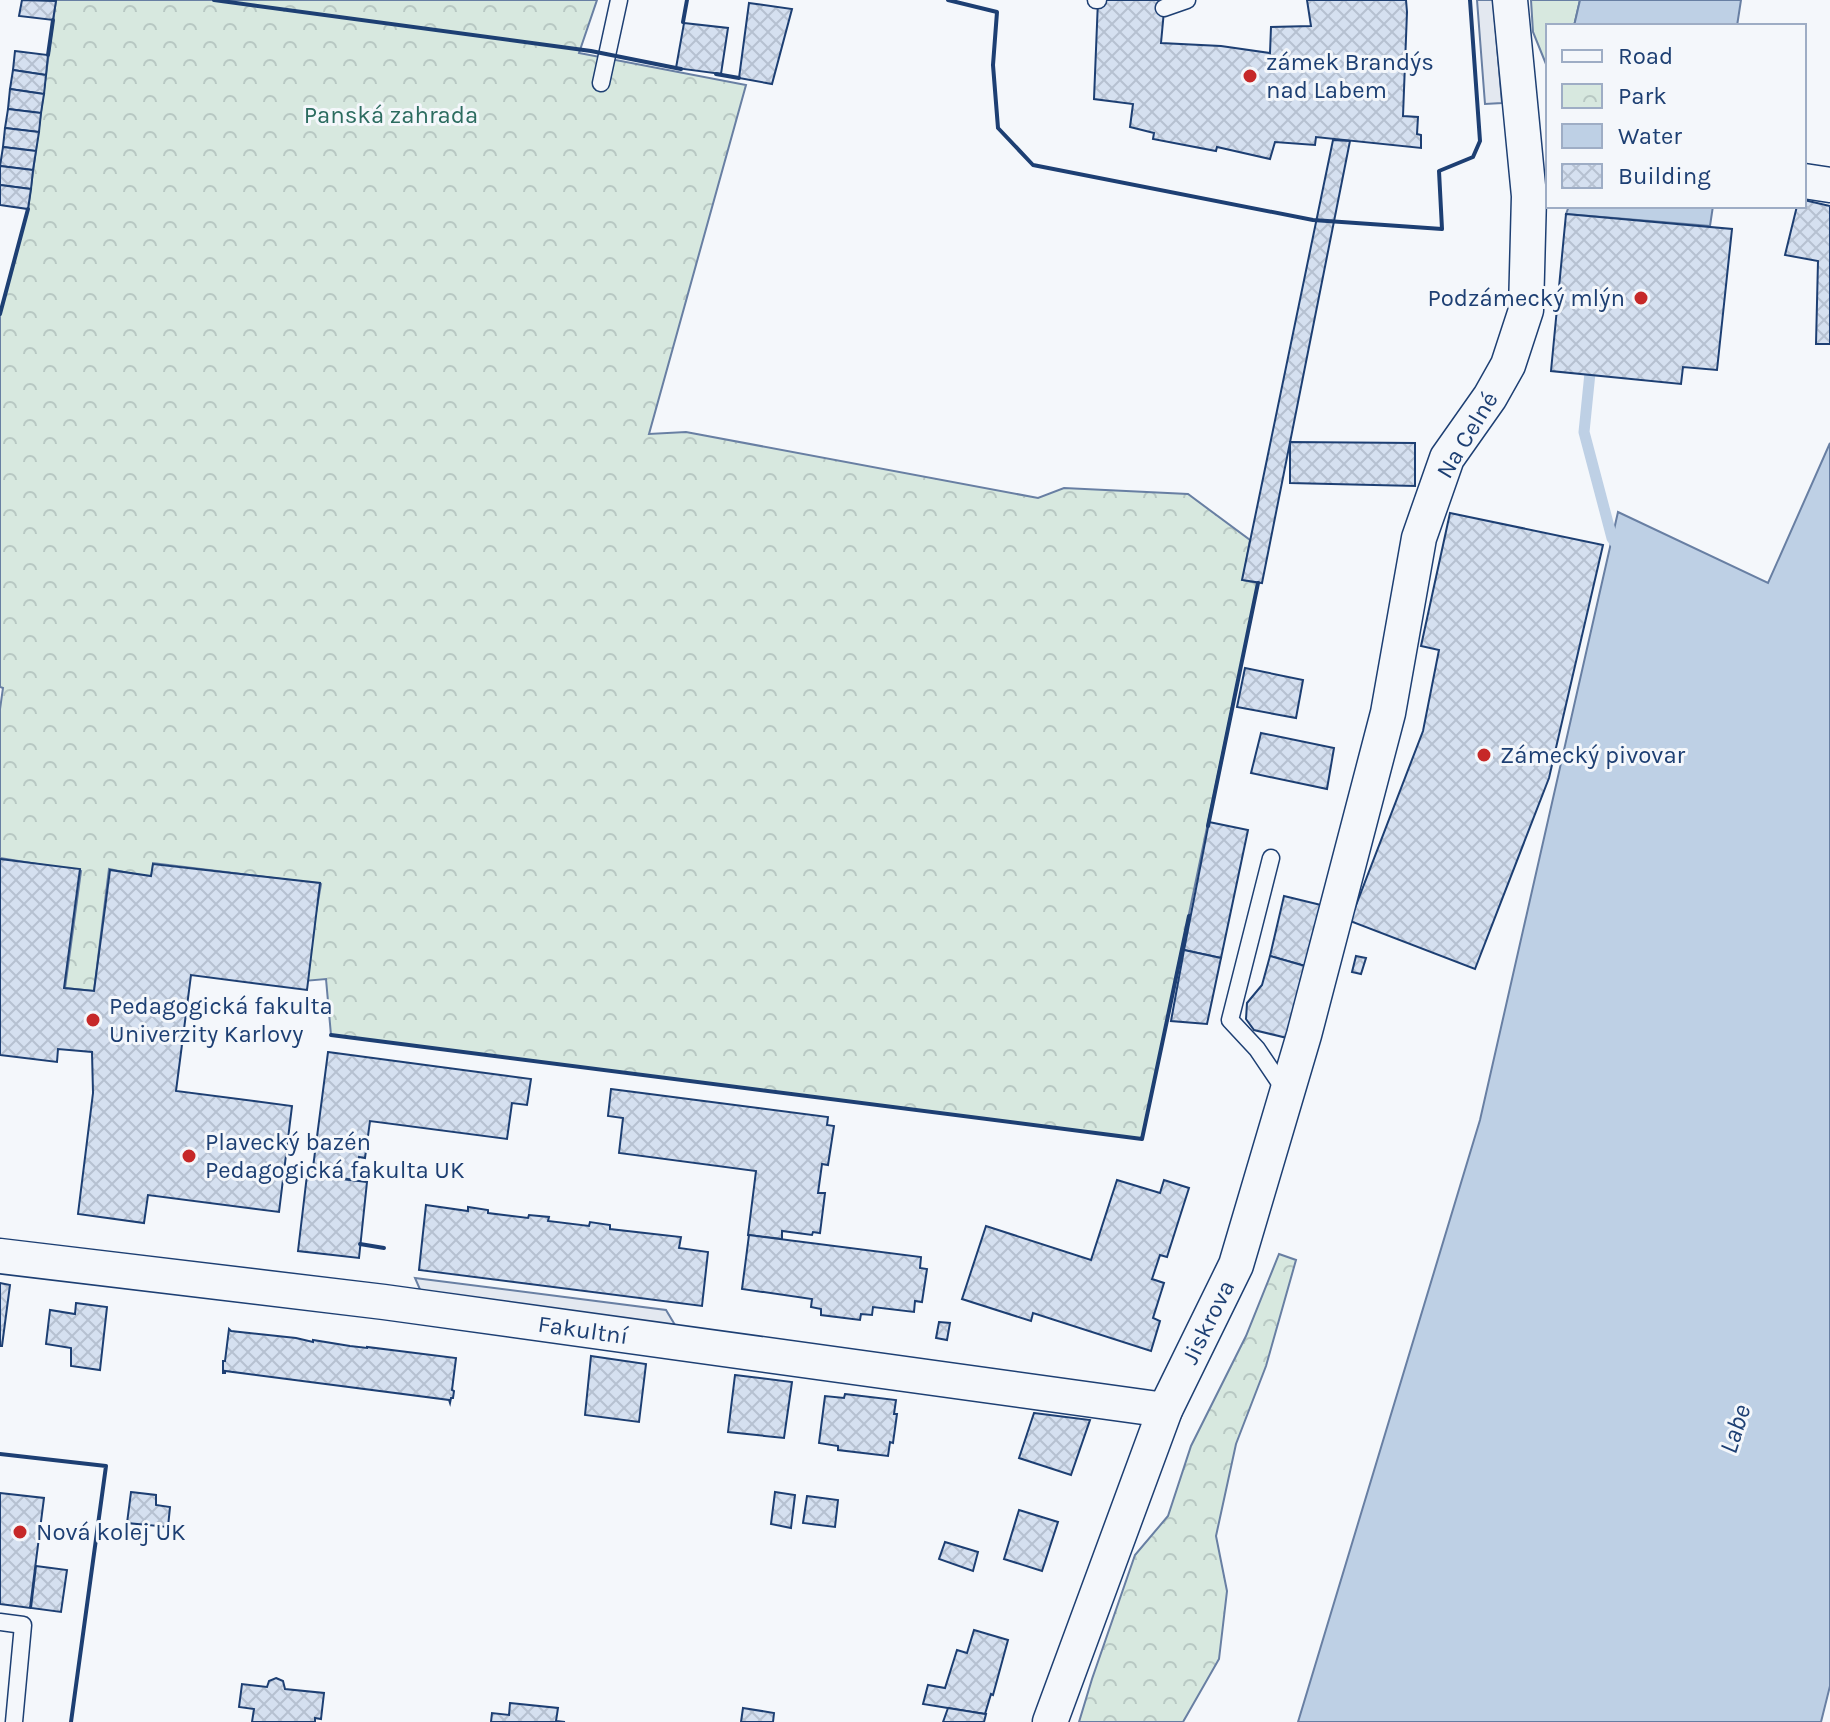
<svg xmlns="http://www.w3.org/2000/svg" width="1830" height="1722" font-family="Karla,sans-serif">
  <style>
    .grass { fill: #d7e8df; stroke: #687fa3; stroke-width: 2 }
    .park { fill: url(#park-crowns); stroke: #687fa3; stroke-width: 2 }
    .parking { fill: #e3e8f0; stroke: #687fa3; stroke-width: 2 }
    .water { fill: #bed0e5; stroke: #687fa3; stroke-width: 2 }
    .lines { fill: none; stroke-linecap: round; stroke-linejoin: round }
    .stream { stroke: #bed0e5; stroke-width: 11 }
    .building { fill: url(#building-cross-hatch); stroke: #1d3f73; stroke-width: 2 }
    .service-casing { stroke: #1d3f73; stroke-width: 19 }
    .minor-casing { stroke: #1d3f73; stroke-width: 37 }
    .service { stroke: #f4f7fb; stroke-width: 16 }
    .minor { stroke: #f4f7fb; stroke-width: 34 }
    .wall { stroke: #1d3f73; stroke-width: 4 }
    .poi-dot { fill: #c62828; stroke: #f4f7fb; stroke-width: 3 }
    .labels { text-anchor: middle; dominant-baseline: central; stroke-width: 6; stroke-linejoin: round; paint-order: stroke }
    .poi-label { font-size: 24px; fill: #1d3f73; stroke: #f4f7fb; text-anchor: start }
    .park-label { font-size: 24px; fill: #2c6c60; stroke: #f4f7fb }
    .street-label { font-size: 24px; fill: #1d3f73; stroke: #f4f7fb }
    .water-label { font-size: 26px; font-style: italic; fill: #1d3f73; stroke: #f4f7fb }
  </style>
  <defs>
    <pattern id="park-crowns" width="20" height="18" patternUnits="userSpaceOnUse" patternTransform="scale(2)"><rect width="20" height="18" fill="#d7e8df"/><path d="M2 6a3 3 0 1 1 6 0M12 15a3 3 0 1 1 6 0" fill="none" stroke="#b8c8c3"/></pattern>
    <pattern id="building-cross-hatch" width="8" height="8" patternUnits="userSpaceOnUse" patternTransform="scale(2)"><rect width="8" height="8" fill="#d5e0f0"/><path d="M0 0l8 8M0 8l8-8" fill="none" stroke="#b6c1d1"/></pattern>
  </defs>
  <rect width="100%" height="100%" fill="#f4f7fb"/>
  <path class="grass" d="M1531,0H1580L1574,26H1548V69L1533,32Z"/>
  <g class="park">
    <path d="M56,0H597L579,53L746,85L649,434L686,432L1038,498L1064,488L1188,494L1250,540L1243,580L1258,583L1142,1139L331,1035L326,979L304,981L321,884L153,863L152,878L109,869L94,991L65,988L81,871L0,858V709L3,688L0,687V314L28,209Z"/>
    <path d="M1279,1254L1296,1260L1266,1366L1236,1444L1216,1536L1227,1591L1219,1659L1183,1722H1079L1092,1679L1135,1555L1168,1516L1191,1446L1246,1336Z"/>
  </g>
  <g class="parking">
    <path d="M1477,0H1493L1502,103L1485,104Z"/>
    <path d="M415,1278L666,1310L681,1335L425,1301Z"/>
  </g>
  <g class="water">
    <path d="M1580,0H1741L1737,26H1574Z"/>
    <path d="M1569,206H1713L1710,226L1566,214Z"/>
    <path d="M1830,443V1686L1821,1722H1298L1480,1120L1618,512L1768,583Z"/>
  </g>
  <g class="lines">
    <path class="stream" d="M1591,363L1584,432L1612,538L1619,548"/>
  </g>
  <g class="building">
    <path d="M22,0L56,1L53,20L19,16Z"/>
    <path d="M1098,0H1165L1161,43L1221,46L1270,53L1271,27L1311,26L1307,0H1406L1407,12L1403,116L1418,117L1417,134L1421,135V148L1316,137L1315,145L1275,142L1270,159L1217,147L1216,151L1153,139L1154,133L1130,127L1133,104L1094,99Z"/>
    <path d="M749,3L792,9L772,84L739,78Z"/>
    <path d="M684,23L728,28L721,74L676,68Z"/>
    <path d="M15,51L48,55L46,75L13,70Z"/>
    <path d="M13,70L46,75L44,94L10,89Z"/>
    <path d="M10,89L44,94L41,113L8,109Z"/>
    <path d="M8,109L41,113L39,132L5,128Z"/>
    <path d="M5,128L39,132L36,151L3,147Z"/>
    <path d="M1333,140L1350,141L1262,583L1242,580Z"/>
    <path d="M3,147L36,151L33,170L0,166Z"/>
    <path d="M0,166L33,170L31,189L0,185Z"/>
    <path d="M0,185L31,189L28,209L0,205Z"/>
    <path d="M1804,200L1830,206V344H1816L1818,261L1785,255L1797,206H1804Z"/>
    <path d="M1566,214L1732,229L1717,370L1683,367L1681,384L1551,371Z"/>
    <path d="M1290,442L1415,443V486L1290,483Z"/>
    <path d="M1450,513L1603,545L1549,778L1475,969L1350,921L1423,731L1439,650L1421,646Z"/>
    <path d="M1245,668L1303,680L1296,718L1237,707Z"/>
    <path d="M1261,733L1334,748L1327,789L1251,773Z"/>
    <path d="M1209,822L1248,830L1221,958L1184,950Z"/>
    <path d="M0,859L80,869L64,988L94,991L110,870L151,876L153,864L320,883L307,990L191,975L176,1091L292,1106L279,1212L148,1195L144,1223L78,1214L93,1093L92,1052L58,1049L57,1062L0,1055Z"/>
    <path d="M1284,896L1321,905L1305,966L1270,956Z"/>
    <path d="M1184,950L1221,958L1207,1024L1171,1021Z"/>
    <path d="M1270,956L1305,966L1287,1038L1254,1030L1246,1019L1247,1003L1262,985Z"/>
    <path d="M1356,956L1366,958L1361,974L1352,972Z"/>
    <path d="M328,1052L531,1079L527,1105L512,1103L507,1139L370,1121L365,1158L359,1157L356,1180L312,1175Z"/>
    <path d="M611,1089L828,1117L827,1125L834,1126L828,1165L822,1164L818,1193H825L820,1233L813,1232L812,1235L782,1231V1239L748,1235L756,1171L619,1153L623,1118L608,1116Z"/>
    <path d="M307,1175L367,1182L359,1258L298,1251Z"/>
    <path d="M1117,1180L1160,1193L1164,1180L1189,1188L1167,1257L1160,1255L1152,1279L1164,1283L1153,1318L1160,1321L1151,1351L1033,1313L1031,1321L962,1299L986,1226L1091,1260Z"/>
    <path d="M426,1205L468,1211V1207L488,1210V1213L528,1218L529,1215L549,1217L548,1221L589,1226L590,1222L610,1225V1229L681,1237L679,1248L708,1252L702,1306L419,1270Z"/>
    <path d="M749,1235L921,1257L920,1268L927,1269L922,1302L915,1301L914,1312L873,1307L872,1315L861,1314L860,1320L821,1315V1309L811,1307L812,1299L742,1289Z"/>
    <path d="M0,1283L10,1285L2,1346H0Z"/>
    <path d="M76,1303L107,1307L100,1370L71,1366V1348L46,1344L50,1310L75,1314Z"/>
    <path d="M939,1322L950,1323L947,1340L936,1338Z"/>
    <path d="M229,1329L231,1331L296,1338L313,1342V1340L350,1346L367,1348V1347L456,1358L452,1390L454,1391L453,1398H451L450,1403L449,1400L225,1371V1373H223V1361H225Z"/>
    <path d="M591,1356L646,1364L639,1422L585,1415Z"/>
    <path d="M735,1375L792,1382L784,1438L728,1432Z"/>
    <path d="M845,1394L896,1400L894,1414H897L893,1443L890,1442L888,1456L838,1450V1446L819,1443L825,1396L844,1398Z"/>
    <path d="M1034,1413L1090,1420L1071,1475L1019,1458Z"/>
    <path d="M131,1492L156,1495V1505L170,1507L168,1527L127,1523Z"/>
    <path d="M775,1492L795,1495L791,1528L771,1524Z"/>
    <path d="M0,1493L44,1498L30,1608L0,1604Z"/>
    <path d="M807,1496L838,1500L835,1527L803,1523Z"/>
    <path d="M1019,1510L1058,1522L1042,1571L1004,1559Z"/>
    <path d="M945,1542L978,1552L973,1571L939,1559Z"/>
    <path d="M36,1566L67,1570L61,1612L31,1608Z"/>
    <path d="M974,1630L1008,1640L993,1695L991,1694L985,1714L923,1704L928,1685L945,1688L957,1650L967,1653Z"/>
    <path d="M276,1678L283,1681L285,1689L324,1693L321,1719L315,1718V1722H252L254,1709L239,1707L242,1684L267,1687L269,1681Z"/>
    <path d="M510,1703L558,1708L556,1721L565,1722H491L492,1713L509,1715Z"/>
    <path d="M743,1708L774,1713L773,1722H741Z"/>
    <path d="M948,1708L985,1714H986L984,1722H943Z"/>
  </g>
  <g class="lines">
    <defs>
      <g id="service">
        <path d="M1096,0H1098"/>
        <path d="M1164,8L1187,0"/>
        <path d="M601,83L619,0"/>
        <path d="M1271,858L1230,1020L1257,1049L1286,1092"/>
        <path d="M0,1622L23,1625L14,1722"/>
      </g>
      <g id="minor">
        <path d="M1804,181L1830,185"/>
        <path d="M0,1256L384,1302L1165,1410"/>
        <path d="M1050,1722L1165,1410L1236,1265L1304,1035L1388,713L1419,538L1447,458L1490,397L1508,365L1526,310L1529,196L1510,0"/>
      </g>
    </defs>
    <use href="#service" class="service-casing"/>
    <use href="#minor" class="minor-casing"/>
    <use href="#service" class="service"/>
    <use href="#minor" class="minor"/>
    <g class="wall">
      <path d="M214,0L591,51L681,69"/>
      <path d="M948,0L997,12L993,65L998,128L1033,165L1313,220L1442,229L1439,171L1473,157L1480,141L1470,0"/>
      <path d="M683,22L687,0"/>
      <path d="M48,55L53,20"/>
      <path d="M716,74L739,78"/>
      <path d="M0,314L28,209"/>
      <path d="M1208,826L1258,583"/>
      <path d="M331,1035L1142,1139L1189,916"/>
      <path d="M360,1244L384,1248"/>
      <path d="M0,1454L106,1466L71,1722"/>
    </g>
  </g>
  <g class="poi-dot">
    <circle cx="1250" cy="76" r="8"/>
    <circle cx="1641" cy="298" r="8"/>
    <circle cx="1484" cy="755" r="8"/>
    <circle cx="93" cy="1020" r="8"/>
    <circle cx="189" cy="1156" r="8"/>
    <circle cx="20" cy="1532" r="8"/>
  </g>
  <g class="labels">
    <g class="poi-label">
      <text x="1266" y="62">zámek Brandýs<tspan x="1266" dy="28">nad Labem</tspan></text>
      <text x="1625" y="298" text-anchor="end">Podzámecký mlýn</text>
      <text x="1500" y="755">Zámecký pivovar</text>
      <text x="109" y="1006">Pedagogická fakulta<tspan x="109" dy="28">Univerzity Karlovy</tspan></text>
      <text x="205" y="1142">Plavecký bazén<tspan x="205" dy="28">Pedagogická fakulta UK</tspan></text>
      <text x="36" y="1532">Nová kolej UK</text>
    </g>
    <g class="park-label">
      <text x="391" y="115">Panská zahrada</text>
    </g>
    <g class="street-label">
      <text transform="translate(1467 435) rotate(-59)">Na Celné</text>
      <text transform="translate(1208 1322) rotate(-64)">Jiskrova</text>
      <text transform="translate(583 1330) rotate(8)">Fakultní</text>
    </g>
    <g class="water-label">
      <text transform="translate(1735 1429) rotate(-72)">Labe</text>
    </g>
  </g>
  <rect x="1546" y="24" width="260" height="184" fill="#f4f7fb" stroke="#9eadc5" stroke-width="2"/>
  <rect x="1562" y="50" width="40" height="12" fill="#f4f7fb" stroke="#9eadc5" stroke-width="2"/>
  <text x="1618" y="64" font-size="24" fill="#1d3f73">Road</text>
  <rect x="1562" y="84" width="40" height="24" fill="url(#park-crowns)" stroke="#9eadc5" stroke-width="2"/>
  <text x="1618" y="104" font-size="24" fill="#1d3f73">Park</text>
  <rect x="1562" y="124" width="40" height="24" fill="#bed0e5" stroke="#9eadc5" stroke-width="2"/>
  <text x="1618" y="144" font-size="24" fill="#1d3f73">Water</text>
  <rect x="1562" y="164" width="40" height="24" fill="url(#building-cross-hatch)" stroke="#9eadc5" stroke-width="2"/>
  <text x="1618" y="184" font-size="24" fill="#1d3f73">Building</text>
</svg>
